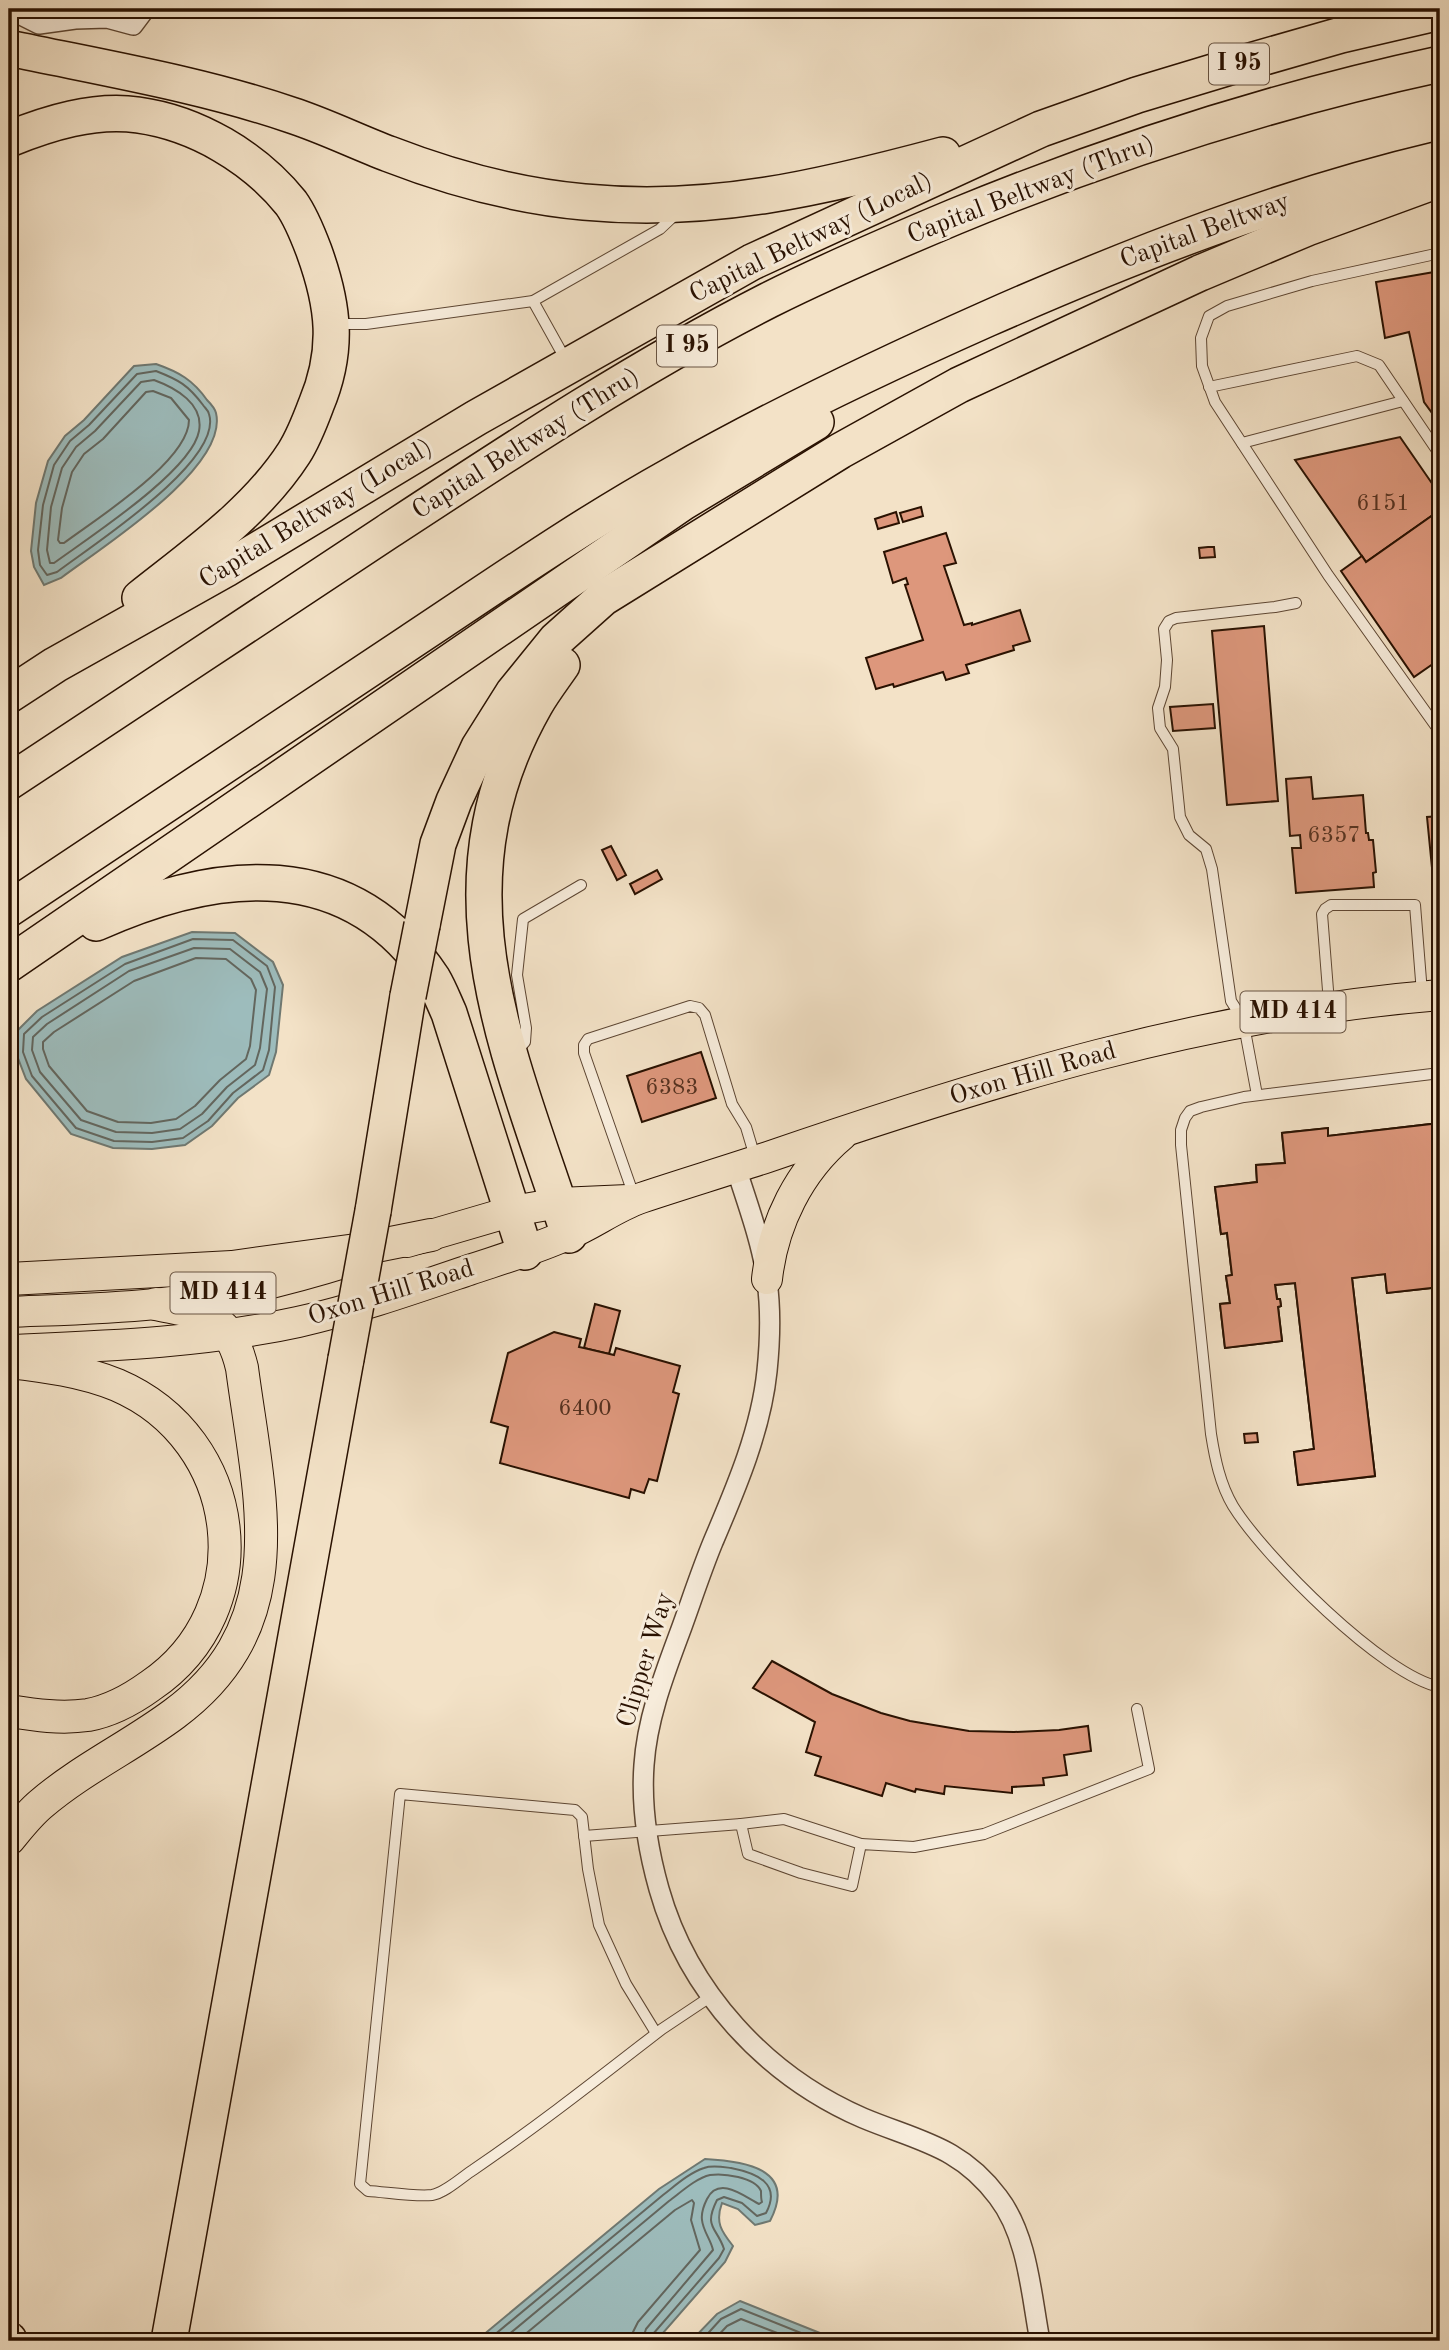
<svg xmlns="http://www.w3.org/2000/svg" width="1449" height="2350" font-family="'Old Standard TT',serif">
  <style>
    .water { fill: #9dbcbc; stroke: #6f7871; stroke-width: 2 }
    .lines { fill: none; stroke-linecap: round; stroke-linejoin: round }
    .shore { stroke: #63665e; stroke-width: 2 }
    .building { fill: #dd977c; stroke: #291101; stroke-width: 2; fill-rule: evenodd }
    .service-casing { stroke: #5c4532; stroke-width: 12 }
    .minor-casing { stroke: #5c4532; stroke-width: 22 }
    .primary-casing { stroke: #291101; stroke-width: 32 }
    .trunk-casing { stroke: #291101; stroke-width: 34 }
    .motorway-casing { stroke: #291101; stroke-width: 38 }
    .service { stroke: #f7ecdb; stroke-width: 10 }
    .minor { stroke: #f7ecdb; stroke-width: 19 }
    .primary { stroke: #f3e2c7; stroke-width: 30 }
    .trunk { stroke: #f3e2c7; stroke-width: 32 }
    .motorway { stroke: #f3e2c7; stroke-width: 35 }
    .motorway-bridge-casing { stroke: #291101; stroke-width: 38; stroke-linecap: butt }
    .motorway-bridge { stroke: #f3e2c7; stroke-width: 35 }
    .labels { text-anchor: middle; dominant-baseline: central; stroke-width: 6; stroke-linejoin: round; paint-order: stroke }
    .number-label { font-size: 23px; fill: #563220 }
    .shield { fill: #f7ecdb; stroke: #675342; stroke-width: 2 }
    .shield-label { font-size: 24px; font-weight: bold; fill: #291101 }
    .street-label { font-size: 26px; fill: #291101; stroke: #f7ecdb }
  </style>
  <rect width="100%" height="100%" fill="#f3e2c7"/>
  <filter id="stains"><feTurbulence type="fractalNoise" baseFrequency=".00286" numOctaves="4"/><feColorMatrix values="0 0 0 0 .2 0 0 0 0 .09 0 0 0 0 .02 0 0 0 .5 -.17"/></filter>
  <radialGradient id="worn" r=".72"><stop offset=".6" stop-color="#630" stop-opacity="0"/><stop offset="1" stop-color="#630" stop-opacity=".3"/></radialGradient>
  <g class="water">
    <path d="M156,364C179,372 193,380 207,400C210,403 215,409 216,413C229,468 99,549 61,578L44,585L34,567L31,551L36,503L48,461L65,436L84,420L134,366Z"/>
    <path d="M192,932L235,933L273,962L283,985L276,1052L269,1075L238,1098L212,1126L185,1145L152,1149L113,1148L71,1134L26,1079L16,1053L17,1031L37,1011L122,957Z"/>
    <path d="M705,2159C743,2161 798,2168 770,2221L755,2225L738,2209L722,2203C715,2222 721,2231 733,2246L725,2262L656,2341H476L659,2189Z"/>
    <path d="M740,2301L840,2341H691L717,2314Z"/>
  </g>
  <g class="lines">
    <g class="shore">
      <path d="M156,371C179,380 188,385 203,405C205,408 208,410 209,414C224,461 91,546 57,572L47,575L40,565L38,550L43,505L54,465L70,441L89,425L137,374Z"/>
      <path d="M154,380C176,388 204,404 199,431C192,471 88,538 54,563H50L47,550L51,507L62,468L76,447L95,431L141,382Z"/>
      <path d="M153,391L171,398L189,420C189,461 96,519 64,543H60L58,540L62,508L72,472L84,454L103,439L146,392Z"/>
      <path d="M193,939L233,940L267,966L275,987L269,1050L263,1070L233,1093L208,1121L183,1138L152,1142L114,1141L76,1128L32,1076L23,1052L24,1034L42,1017L125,964Z"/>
      <path d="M194,948L230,949L260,972L267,989L260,1048L255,1065L227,1087L202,1114L180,1129L152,1133L116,1132L81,1120L40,1072L32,1050L33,1037L47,1024L129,971Z"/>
      <path d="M196,958L226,959L251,979L256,990L250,1046L246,1059L220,1080L195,1106L176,1119L151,1123L118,1122L87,1111L49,1066L43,1049V1042L54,1032L134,981Z"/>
      <path d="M487,2341L663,2195C676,2185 689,2173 704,2168C712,2165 723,2167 731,2168C756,2173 782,2183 766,2213L757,2216L742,2203L724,2197L717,2200C703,2228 717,2227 724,2249L719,2258L653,2334L651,2341"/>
      <path d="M501,2341L669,2201C680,2193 696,2178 710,2175C723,2173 755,2177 761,2191C761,2193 761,2200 762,2202L759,2204C745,2197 719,2175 707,2199C704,2205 701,2213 702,2220C703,2231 711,2240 713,2250L646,2329L642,2341"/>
      <path d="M517,2341L675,2210L692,2200L694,2203L691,2220L700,2250L638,2322L633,2332L632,2341"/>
      <path d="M701,2341L721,2319L741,2309L821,2341"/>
      <path d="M713,2341L727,2326L741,2319L798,2341"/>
    </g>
  </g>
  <g class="building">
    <path d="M1440,271V424L1424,402L1409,332L1385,338L1376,282Z"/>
    <path d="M1400,437L1440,495V510L1366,562L1295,460Z"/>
    <path d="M921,507L923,516L903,522L900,513Z"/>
    <path d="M1440,510V659L1414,677L1341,571L1362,556L1366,562Z"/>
    <path d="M896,512L899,523L878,529L875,519Z"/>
    <path d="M946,533L956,563L944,566L964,625L972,623V625L1020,610L1030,641L1013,646L1014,650L966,665L969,673L946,680L943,672L894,687L893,684L876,689L866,658L923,640L905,585L908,584L906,578L893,583L884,552Z"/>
    <path d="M1208,547H1214L1215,557L1200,558L1199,548Z"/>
    <path d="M1264,626L1278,801L1227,805L1212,631Z"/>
    <path d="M1213,704L1215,728L1173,731L1170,707Z"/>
    <path d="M1311,777L1313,799L1363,795L1366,833H1368L1369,840H1373L1376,872L1373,873L1374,887L1296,893L1292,848H1301L1300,835L1290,836L1286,779Z"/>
    <path d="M1440,816V878H1433L1427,817Z"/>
    <path d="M611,846L626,875L617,880L602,850Z"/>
    <path d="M657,870L662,879L635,894L630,884Z"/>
    <path d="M701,1052L716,1098L642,1122L627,1076Z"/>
    <path d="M1436,1100H1440V1287L1387,1293L1385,1274L1352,1278L1375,1476L1298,1485L1294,1452L1314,1449L1295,1283L1275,1285L1277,1299H1280L1281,1306L1278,1307L1282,1341L1225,1348L1220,1304L1230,1303L1226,1276L1232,1275L1227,1233L1221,1234L1215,1187L1257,1182L1256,1165L1285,1163L1282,1133L1328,1128V1136L1439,1123ZM1434,1181L1438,1215L1378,1222L1382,1252L1350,1255L1343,1191Z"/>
    <path d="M1436,1100H1440V1287L1387,1293L1385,1274L1352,1278L1375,1476L1298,1485L1294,1452L1314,1449L1295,1283L1275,1285L1277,1299H1280L1281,1306L1278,1307L1282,1341L1225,1348L1220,1304L1230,1303L1226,1276L1232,1275L1227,1233L1221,1234L1215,1187L1257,1182L1256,1165L1285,1163L1282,1133L1328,1128V1136L1439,1123Z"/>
    <path d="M595,1304L620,1311L609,1354L584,1348Z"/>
    <path d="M554,1332L581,1339L579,1347L584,1348L614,1355L616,1348L680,1366L673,1392L679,1394L657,1481L649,1479L644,1493L631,1489L629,1498L500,1463L508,1427L491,1422L508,1353Z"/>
    <path d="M1257,1433L1258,1442L1245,1443L1244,1434Z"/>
    <path d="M772,1661L832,1694L881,1713L910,1721L969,1731L1014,1732L1059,1730L1088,1726L1091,1751L1064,1755L1067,1775L1043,1778L1044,1785L1012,1787V1793L945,1786L944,1794L916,1789L915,1792L886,1783L882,1796L815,1775L821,1757L806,1752L815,1722L753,1688Z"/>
  </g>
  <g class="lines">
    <defs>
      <g id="service">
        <path d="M1440,253L1312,281L1227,306L1209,316L1201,338L1202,366L1215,402L1328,575L1440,732"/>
        <path d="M533,301L567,362"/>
        <path d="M337,324H366L533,301L660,229L677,213"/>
        <path d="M1209,387L1357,356L1379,365L1440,455"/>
        <path d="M1242,443L1403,401"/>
        <path d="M1329,1003L1322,914L1325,909L1331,905H1415L1422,993"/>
        <path d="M517,1051L525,1042L526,1028L517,975L523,919L581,885"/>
        <path d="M1440,1073L1244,1097L1201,1107L1190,1111L1185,1118L1181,1130V1145L1211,1434C1215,1459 1220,1484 1233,1506C1264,1556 1383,1676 1440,1687"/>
        <path d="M1257,1095L1243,1020L1231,1001L1212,869L1206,849L1189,835L1180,817L1173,749L1160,728L1158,708L1165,687L1167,660L1164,629L1169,621L1176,618L1275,607L1296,603"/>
        <path d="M634,1196L584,1053V1045L588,1039L690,1006L699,1008L705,1015L732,1104L746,1127L755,1157"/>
        <path d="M741,1824L784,1819L861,1844"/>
        <path d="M584,1836L741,1824L748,1854L801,1873L852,1886L861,1844L914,1847L984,1834L1149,1769L1137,1709"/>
        <path d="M656,2033L626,1984L599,1925L588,1869L582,1817L575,1810L400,1794L360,2184L368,2191C385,2192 416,2197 432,2195C445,2193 462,2177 473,2170C538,2126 600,2077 662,2029L710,1997"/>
      </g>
      <g id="minor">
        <path d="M19,9V14L39,24L75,19L107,18L133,25L145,9"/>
        <path d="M736,1168C747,1202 763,1246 767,1281C771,1310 770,1342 767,1371C761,1430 736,1488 713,1542C701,1571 691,1602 680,1632C664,1675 647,1719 644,1765C641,1806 648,1850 659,1889C688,1992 766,2076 863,2118C918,2141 960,2146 998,2197C1028,2236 1031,2294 1040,2341"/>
      </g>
      <g id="primary">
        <path d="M407,1242L513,1211L559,1203L628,1200"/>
        <path d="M767,1279C773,1224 799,1171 842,1135"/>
        <path d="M9,1312C57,1310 106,1309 155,1304C221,1297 286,1281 350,1261"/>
        <path d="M9,1350C106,1346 202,1343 298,1322C356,1309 413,1289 469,1270C502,1259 536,1249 567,1235C592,1225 615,1207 641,1198C683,1184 726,1171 768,1157C990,1081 1205,1014 1440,995"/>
      </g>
      <g id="trunk">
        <path d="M9,1279L232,1267L356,1250L431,1235"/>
        <path d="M9,1362C45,1366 83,1371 117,1385C243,1439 264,1609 150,1686C132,1699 110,1711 88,1715C61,1719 35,1715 9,1711"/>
        <path d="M9,1839C19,1827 29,1814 41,1804C82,1769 131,1746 174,1714C297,1623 259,1498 242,1368C229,1313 204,1314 156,1304"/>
      </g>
      <g id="motorway">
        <path d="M9,48C103,68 200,84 291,115C325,126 357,142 389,154C451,178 517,196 584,202C712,214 820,188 943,155"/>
        <path d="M9,139C49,123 93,109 138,115C196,123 254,157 291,203C301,217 308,235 314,251C334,306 339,350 316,405C310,421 303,439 294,453C256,512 194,555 140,598"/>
        <path d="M562,665C553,678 543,691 535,705C430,890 510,1053 569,1235"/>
        <path d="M9,695L55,665L226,569L476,418L752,262L1041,129L1137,95L1233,66L1341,35L1440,12"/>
        <path d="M9,782C135,699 261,615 387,532C512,450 636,368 769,300C829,270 892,243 954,217C1112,152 1273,100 1440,64"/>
        <path d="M9,909C143,820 276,731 410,642C496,585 582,525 672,475C774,417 879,367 987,319C1134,254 1283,196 1440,159"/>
        <path d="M96,923C216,869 350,853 433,979C439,989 444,1002 449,1013L525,1252"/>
        <path d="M422,925L438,844L454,801L479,747L513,693L556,640L603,598L840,451L959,385L1200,273L1307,228L1438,180"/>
        <path d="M9,964L682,503L816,422"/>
        <path d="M373,1211L408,996"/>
        <path d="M9,2340V2341"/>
        <path d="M169,2341L346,1359"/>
      </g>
    </defs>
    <use href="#service" class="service-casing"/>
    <use href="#minor" class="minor-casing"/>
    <use href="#primary" class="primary-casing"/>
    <use href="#trunk" class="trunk-casing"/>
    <use href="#motorway" class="motorway-casing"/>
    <use href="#service" class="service"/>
    <use href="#minor" class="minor"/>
    <use href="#primary" class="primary"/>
    <use href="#trunk" class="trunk"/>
    <use href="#motorway" class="motorway"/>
    <defs>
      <g id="motorway-bridge">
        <path d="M408,996L422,925"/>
        <path d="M346,1359L373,1211"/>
      </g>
    </defs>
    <use href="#motorway-bridge" class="motorway-bridge-casing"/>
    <use href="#motorway-bridge" class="motorway-bridge"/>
  </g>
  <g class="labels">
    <g class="number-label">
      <text x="1383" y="503">6151</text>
      <text x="1334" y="835">6357</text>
      <text x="672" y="1087">6383</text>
      <text x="585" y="1408">6400</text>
    </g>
    <g class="shield">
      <rect x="1209" y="43.5" width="60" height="41" rx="5"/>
      <rect x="657" y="325.5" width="60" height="41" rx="5"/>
      <rect x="1240.5" y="991.5" width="105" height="41" rx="5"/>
      <rect x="170.5" y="1272.5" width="105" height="41" rx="5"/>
    </g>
    <g class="shield-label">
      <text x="1239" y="64">I 95</text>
      <text x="687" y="346">I 95</text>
      <text x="1293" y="1012">MD 414</text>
      <text x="223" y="1293">MD 414</text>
    </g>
    <g class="street-label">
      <text transform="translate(1031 190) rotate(-21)">Capital Beltway (Thru)</text>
      <text transform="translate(1205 231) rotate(-20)">Capital Beltway</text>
      <text transform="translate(811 238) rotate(-26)">Capital Beltway (Local)</text>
      <text transform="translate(526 444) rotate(-32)">Capital Beltway (Thru)</text>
      <text transform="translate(316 514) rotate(-31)">Capital Beltway (Local)</text>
      <text transform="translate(1033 1074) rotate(-16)">Oxon Hill Road</text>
      <text transform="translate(391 1293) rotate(-17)">Oxon Hill Road</text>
      <text transform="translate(646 1660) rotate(-73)">Clipper Way</text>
    </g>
  </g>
  <rect width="1449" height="2350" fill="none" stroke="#f3e2c7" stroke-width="35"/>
  <rect x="10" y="10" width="1428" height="2329" fill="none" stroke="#291101" stroke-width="3.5"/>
  <rect x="18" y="18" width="1414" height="2315" fill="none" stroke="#291101" stroke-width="2"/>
  <rect width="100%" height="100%" filter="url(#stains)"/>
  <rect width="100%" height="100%" fill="url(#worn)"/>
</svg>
